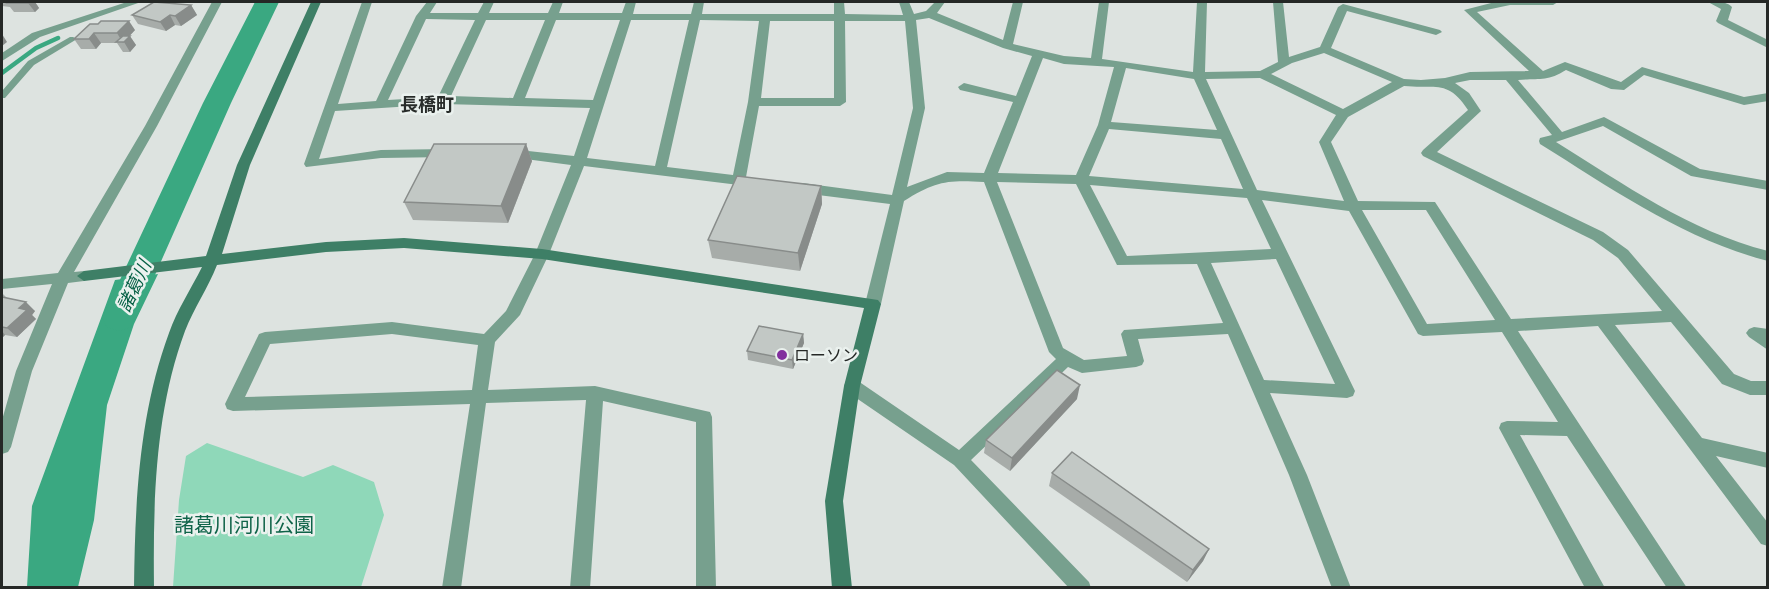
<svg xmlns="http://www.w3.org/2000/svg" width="1769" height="589" font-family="Mulish,'Noto Sans JP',sans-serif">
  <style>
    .green { fill: #8fd8b9 }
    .water { fill: #3aa881 }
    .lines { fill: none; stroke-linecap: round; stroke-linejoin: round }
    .stream { stroke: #3aa881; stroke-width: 4.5 }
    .river { fill: #3aa881; fill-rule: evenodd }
    .lane { fill: #77a08e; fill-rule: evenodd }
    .street { fill: #77a08e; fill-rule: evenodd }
    .secondary { fill: #3e7f66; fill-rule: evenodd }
    .wall { fill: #a7aca9 }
    .shaded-wall { fill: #888c8a }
    .building { fill: #c2c8c5; stroke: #888c8a; stroke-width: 1.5 }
    .poi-dot { fill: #812f9e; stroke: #eaf1ee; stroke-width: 2 }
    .labels { text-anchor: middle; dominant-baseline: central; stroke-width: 5; stroke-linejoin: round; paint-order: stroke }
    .poi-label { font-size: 16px; fill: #252826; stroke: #eaf1ee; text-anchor: start }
    .neighbourhood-label { font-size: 18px; font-weight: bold; fill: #282c2a; stroke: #eaf1ee }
    .water-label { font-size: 18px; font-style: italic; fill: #055f44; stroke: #eaf1ee }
    .near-park-label { font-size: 20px; fill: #0e6348; stroke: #eaf1ee }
  </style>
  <rect width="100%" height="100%" fill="#dde3e0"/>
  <path class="green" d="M207,443L303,477L333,465L374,482L384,515L361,587H173L179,500L186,456Z"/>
  <path class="water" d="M158,274L134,324L107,405L94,520L78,587H27L32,506L115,280Z"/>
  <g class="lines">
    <path class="stream" d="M2,73L36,48L58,38"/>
    <path class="river" d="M255,2H279L231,103L136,318L131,327L119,331L107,327L102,318L203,103Z"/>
    <path class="lane" d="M70,37H73L77,39L34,65L5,98H2V91L28,61Z"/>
    <g class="street">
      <path d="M127,2H141L40,37L2,61V53L32,33Z"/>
      <path d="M212,2H222L157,126L74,272L84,271L91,276L84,281L68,283L32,371L11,447L8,452L2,454V420L16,371L52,284L2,289V279L58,273L145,126Z"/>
      <path d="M362,2H372L338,104L376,101L416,16L427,2H437L430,13H478L484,2H494L489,13H548L553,2H563L559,13H622L626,2H636L633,14H691L694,2H704L702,14H834V2H844L845,14L903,15L899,2H909L914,14L926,11L935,2H945L937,13L1003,40L1013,2H1023L1013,44L1064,56L1091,58L1099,2H1109L1102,59L1193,72L1197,2H1207L1205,72L1260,71L1278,62L1273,2H1283L1289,57L1320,47L1338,7L1343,4L1440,30L1442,32L1436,35L1347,11L1331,48L1404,79L1421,80L1445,78L1470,72L1529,71L1464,10L1495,2H1558L1553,5H1510L1477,12L1543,71L1565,62L1621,82L1642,67L1744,97L1768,93V101L1744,105L1644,75L1624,90L1611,89L1566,70C1547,82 1539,78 1518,80L1562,132L1604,117L1700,169L1768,181V190L1691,176L1603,126L1556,142C1624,184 1689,231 1768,251V261C1683,239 1614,190 1540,144L1539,141L1540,138L1552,135L1506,80H1470L1455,83L1469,93L1481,111L1437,152L1603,232L1628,250L1734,374L1751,381H1768V395H1750L1722,384L1671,322L1615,325L1702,438L1768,453V468L1716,456L1768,523V546L1761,544L1598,326L1518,331L1687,588H1667L1567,436L1520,435L1605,588H1585L1499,428L1501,423L1507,421L1558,422L1502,332L1423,336L1418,334L1349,211L1262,200L1355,391L1353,396L1347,398L1270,393L1307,475L1351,588H1332L1289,475L1228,334L1138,339L1144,361L1142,365L1136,367L1082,373L1068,367L971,460L1089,582L1091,588H1069L954,465L846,391L844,386L846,381L852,379L858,381L959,450L1056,359L1049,352L984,182C947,180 936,181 904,201L881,304L878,308H868L865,304L890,204L802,193L795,188L802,183L892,195L913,108L905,21H845L846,102L840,106H759L746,177L759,179L761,182L759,185H739L584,166L549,254L520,315L495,342L488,390L595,386L710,412L712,417L716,588H696V422L603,401L590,588H570L586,400L486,403L461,588H442L470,404L233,411L227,409L225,404L259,334L265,332L392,322L484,334L506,311L535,254L571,165L510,157L503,153L510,149L574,156L590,108L443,104L335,111L319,159L381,150L447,149L454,153L447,157L381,158L306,167L304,164ZM929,18L1003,48L1032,56L1016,96L964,83L958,87L960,90L1013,102L984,173L947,172L907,187L925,108L916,20ZM426,19L475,20L438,97L388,100ZM486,20H545L513,98L451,96ZM556,20H620L593,100L525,98ZM631,20H689L655,166L587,158ZM700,20L759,21L748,102L733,175L667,167ZM770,21H834V98H761ZM1324,53L1392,82L1343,109L1271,74L1292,63ZM1043,58L1064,64L1114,67L1098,125L1076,175L998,173ZM1126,68L1194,79L1217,130L1111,122ZM1260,78L1336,115L1319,142L1344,201L1257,190L1206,79ZM1404,86C1436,89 1448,79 1468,110L1423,150L1421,153L1423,156L1593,240L1618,258L1662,311L1511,319L1435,202L1358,201L1331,142L1348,117ZM1109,129L1221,139L1243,189L1089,176ZM997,182L1076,184L1117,265L1197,264L1223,323L1124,330L1121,334L1127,356L1084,360L1063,348ZM1090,185L1247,198L1271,249L1127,256ZM1362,210H1426L1495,320L1427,324ZM1276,259L1335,384L1264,380L1211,263ZM392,334L478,345L472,390L245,397L270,344Z"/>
      <path d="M1708,2C1716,1 1726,1 1732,7L1728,20L1768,40V48L1718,23L1716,21L1721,9Z"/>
      <path d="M1754,327L1768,329V350L1749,337L1746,333L1749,329Z"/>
    </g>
    <path class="secondary" d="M311,2H321L250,165L222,254L326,242L404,238L542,249L878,300L881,304L860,386L843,501L852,588H832L825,501L844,386L864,308L542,259L404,248L326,252L217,265C208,288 194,308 185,331C155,412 153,502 154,588H134C135,502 139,414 169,333C177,310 191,289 202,267L84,281L77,276L84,271L206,256L237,165Z"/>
  </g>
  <g class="wall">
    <path d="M2,2H35L39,8L35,12H14L10,7L2,6Z"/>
    <path d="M191,5L197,15L181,26L175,25L166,31L138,24L132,15Z"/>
    <path d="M98,24L135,30L129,36L136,45L130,52H123L117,43H101L96,49H81L74,39Z"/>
    <path d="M526,144L532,161L508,223L413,220L404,202Z"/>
    <path d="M821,186L822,204L800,271L712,258L708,240Z"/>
    <path d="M2,293L7,298L35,311L32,315L36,319L17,337L5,335L2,338Z"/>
    <path d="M803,334L804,343L793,369L748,360L747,351Z"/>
    <path d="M1077,399L1010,471L984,453L986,440Z"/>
    <path d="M1052,473L1209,549L1203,561L1187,582L1049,486Z"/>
  </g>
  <g class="shaded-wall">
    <path d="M29,2H35L39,8L35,12L28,3Z"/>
    <path d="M191,5L197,15L181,26L175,16Z"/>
    <path d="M170,15L175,25L166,31L160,22Z"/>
    <path d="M129,21L135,30L123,43L117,33Z"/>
    <path d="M94,33L101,43L96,49L89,39Z"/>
    <path d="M2,34L7,42L2,46Z"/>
    <path d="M130,36L136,45L130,52L124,42Z"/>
    <path d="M526,144L532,161L508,223L501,206Z"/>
    <path d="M821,186L822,204L800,271L798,253Z"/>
    <path d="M26,302L35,311L32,315L36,319L17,337L7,328L19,308Z"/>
    <path d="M2,331L5,335L2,338Z"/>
    <path d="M803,334L804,343L793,369L792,360Z"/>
    <path d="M1080,385L1077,399L1010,471L1012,458Z"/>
    <path d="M1209,549L1203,561L1187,582L1193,570Z"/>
  </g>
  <g class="building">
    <path d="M8,2H29L28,3H7Z"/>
    <path d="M154,2L191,5L175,16L170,15L160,22L132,15Z"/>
    <path d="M101,21H129L117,33H94L89,39H74L90,24H98Z"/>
    <path d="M123,36H130L124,42H116Z"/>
    <path d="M434,144H526L501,206L404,202Z"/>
    <path d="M737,176L821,186L798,253L708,240Z"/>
    <path d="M2,297L26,302L19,308L27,310L7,328L2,327Z"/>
    <path d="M759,326L803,334L792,360L747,351Z"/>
    <path d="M1057,370L1080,385L1012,458L986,440Z"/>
    <path d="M1072,452L1209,549L1193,570L1052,473Z"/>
  </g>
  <circle class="poi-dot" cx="782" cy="355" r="6"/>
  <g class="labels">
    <g class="poi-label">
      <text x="794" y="355">ローソン</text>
    </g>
    <g class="neighbourhood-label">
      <text x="427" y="104">長橋町</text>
    </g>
    <g class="water-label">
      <text transform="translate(134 286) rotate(-65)">諸葛川</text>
    </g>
    <g class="near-park-label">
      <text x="244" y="524">諸葛川河川公園</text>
    </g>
  </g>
  <rect width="1769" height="589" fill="none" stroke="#252826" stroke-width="6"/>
</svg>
